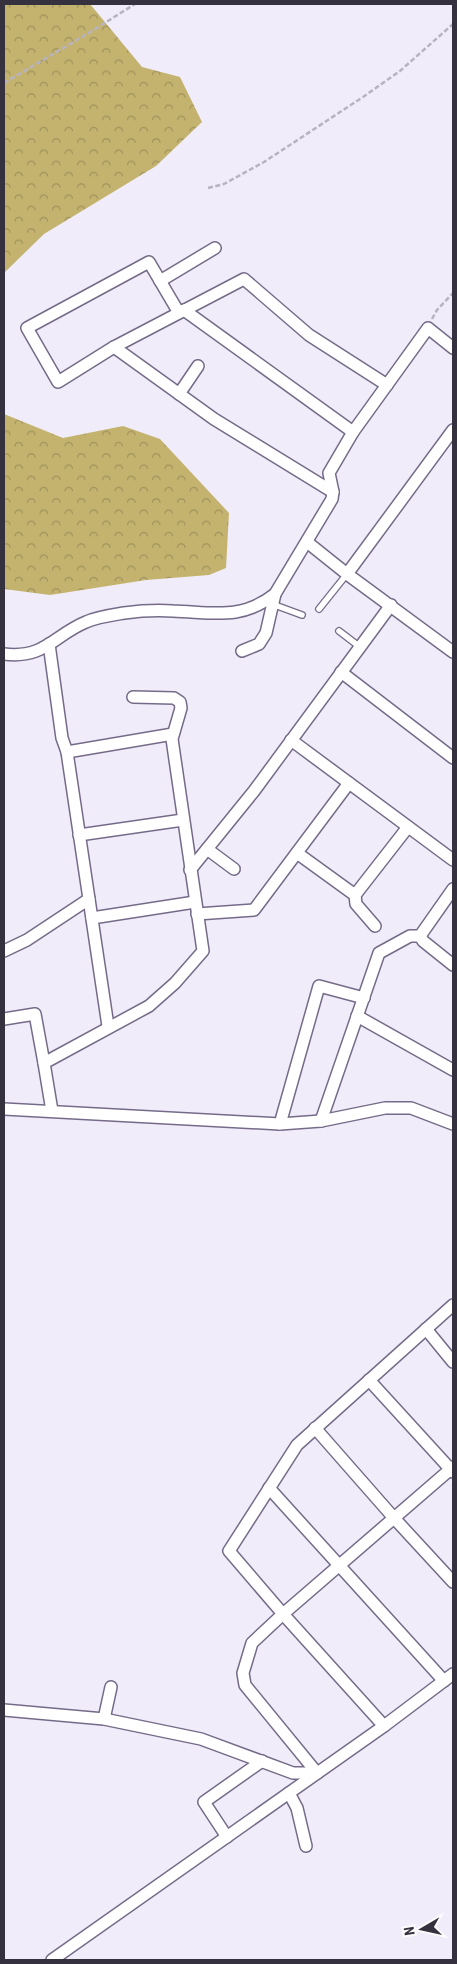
<svg xmlns="http://www.w3.org/2000/svg" width="457" height="1964" font-family="'Roboto Condensed',sans-serif">
  <style>
    .forest { fill: url(#forest-crowns) }
    .lines { fill: none; stroke-linecap: round; stroke-linejoin: round }
    .service-casing { stroke: #756b88; stroke-width: 8 }
    .minor-casing { stroke: #756b88; stroke-width: 14 }
    .path { stroke: #b8b3c1; stroke-width: 2.5; stroke-dasharray: 5 2.5; stroke-linecap: butt }
    .service { stroke: #fff; stroke-width: 5.5 }
    .minor { stroke: #fff; stroke-width: 11 }
  </style>
  <defs>
    <pattern id="forest-crowns" width="20" height="18" patternUnits="userSpaceOnUse" patternTransform="scale(1.25)"><rect width="20" height="18" fill="#c3b36e"/><path d="M2 6a3 3 0 1 1 6 0M12 15a3 3 0 1 1 6 0" fill="none" stroke="#9f925c"/></pattern>
  </defs>
  <rect width="100%" height="100%" fill="#f1ecfa"/>
  <g class="forest">
    <path d="M4,4H90L142,67L180,77L202,122L156,166L44,234L4,273Z"/>
    <path d="M4,414L63,438L123,426L160,439L229,513L226,568L209,575L146,580L50,595L4,589Z"/>
  </g>
  <g class="lines">
    <defs>
      <g id="service">
        <path d="M272,604L302,615"/>
        <path d="M319,609L347,574"/>
        <path d="M339,631L360,647"/>
      </g>
      <g id="minor">
        <path d="M160,281L215,248"/>
        <path d="M184,310L353,432"/>
        <path d="M179,313L149,262L27,328L58,382L114,347L244,279L309,335L387,385"/>
        <path d="M114,347L214,419L333,492"/>
        <path d="M179,394L198,366"/>
        <path d="M307,542L347,574L453,652"/>
        <path d="M347,574L453,430"/>
        <path d="M49,644L62,738L67,752L108,1026"/>
        <path d="M242,651L259,644L266,633L275,594"/>
        <path d="M4,654C45,659 54,635 86,622C97,617 112,615 124,613C139,611 157,610 173,611C212,612 241,621 275,594L332,499L333,492L329,473L353,432L428,328L453,348"/>
        <path d="M341,672L453,758"/>
        <path d="M291,740L453,860"/>
        <path d="M67,752L173,734"/>
        <path d="M79,835L183,820"/>
        <path d="M207,849L234,869"/>
        <path d="M297,853L355,895L408,827"/>
        <path d="M190,870L254,791L391,605"/>
        <path d="M355,895L356,904L375,926"/>
        <path d="M197,914L254,910L349,783"/>
        <path d="M92,918L195,902"/>
        <path d="M420,936L423,941L453,965"/>
        <path d="M4,951L27,940L89,899"/>
        <path d="M357,1016L453,1070"/>
        <path d="M4,1019L35,1014L44,1063"/>
        <path d="M4,1109L280,1124L321,1121L385,1108H411L453,1124"/>
        <path d="M52,1111L44,1063L149,1006L175,983L203,951L172,739L181,708L180,702L174,698L133,697"/>
        <path d="M321,1121L379,953L410,936H420L453,889"/>
        <path d="M280,1124L319,986L364,998"/>
        <path d="M426,1329L453,1362"/>
        <path d="M369,1380L453,1472"/>
        <path d="M315,1428L394,1518L453,1582"/>
        <path d="M269,1488L444,1681"/>
        <path d="M4,1710L104,1719L201,1739L293,1773H317"/>
        <path d="M104,1719L111,1687"/>
        <path d="M384,1726L283,1614L229,1551L297,1445L453,1305"/>
        <path d="M317,1773L245,1685L243,1673L252,1643L283,1614L453,1467"/>
        <path d="M289,1793L297,1808L306,1846"/>
        <path d="M227,1837L204,1802L262,1761"/>
        <path d="M52,1960L384,1726L453,1674"/>
      </g>
    </defs>
    <use href="#service" class="service-casing"/>
    <use href="#minor" class="minor-casing"/>
    <g class="path">
      <path d="M4,83L92,31L135,4"/>
      <path d="M208,188L224,184L264,162L363,97L400,71L453,24"/>
      <path d="M432,319L437,310L453,293"/>
    </g>
    <use href="#service" class="service"/>
    <use href="#minor" class="minor"/>
  </g>
  <rect width="457" height="1964" fill="none" stroke="#36313e" stroke-width="10"/>
  <g transform="translate(422 1929) rotate(261)" stroke="#fcfcfc" stroke-width="4" paint-order="stroke">
  <path d="M0-4L9 19L0 12L-9 19Z" fill="#36313e"/>
  <text y="-8" font-size="14" font-weight="bold" text-anchor="middle" fill="#36313e">N</text>
  </g>
</svg>
